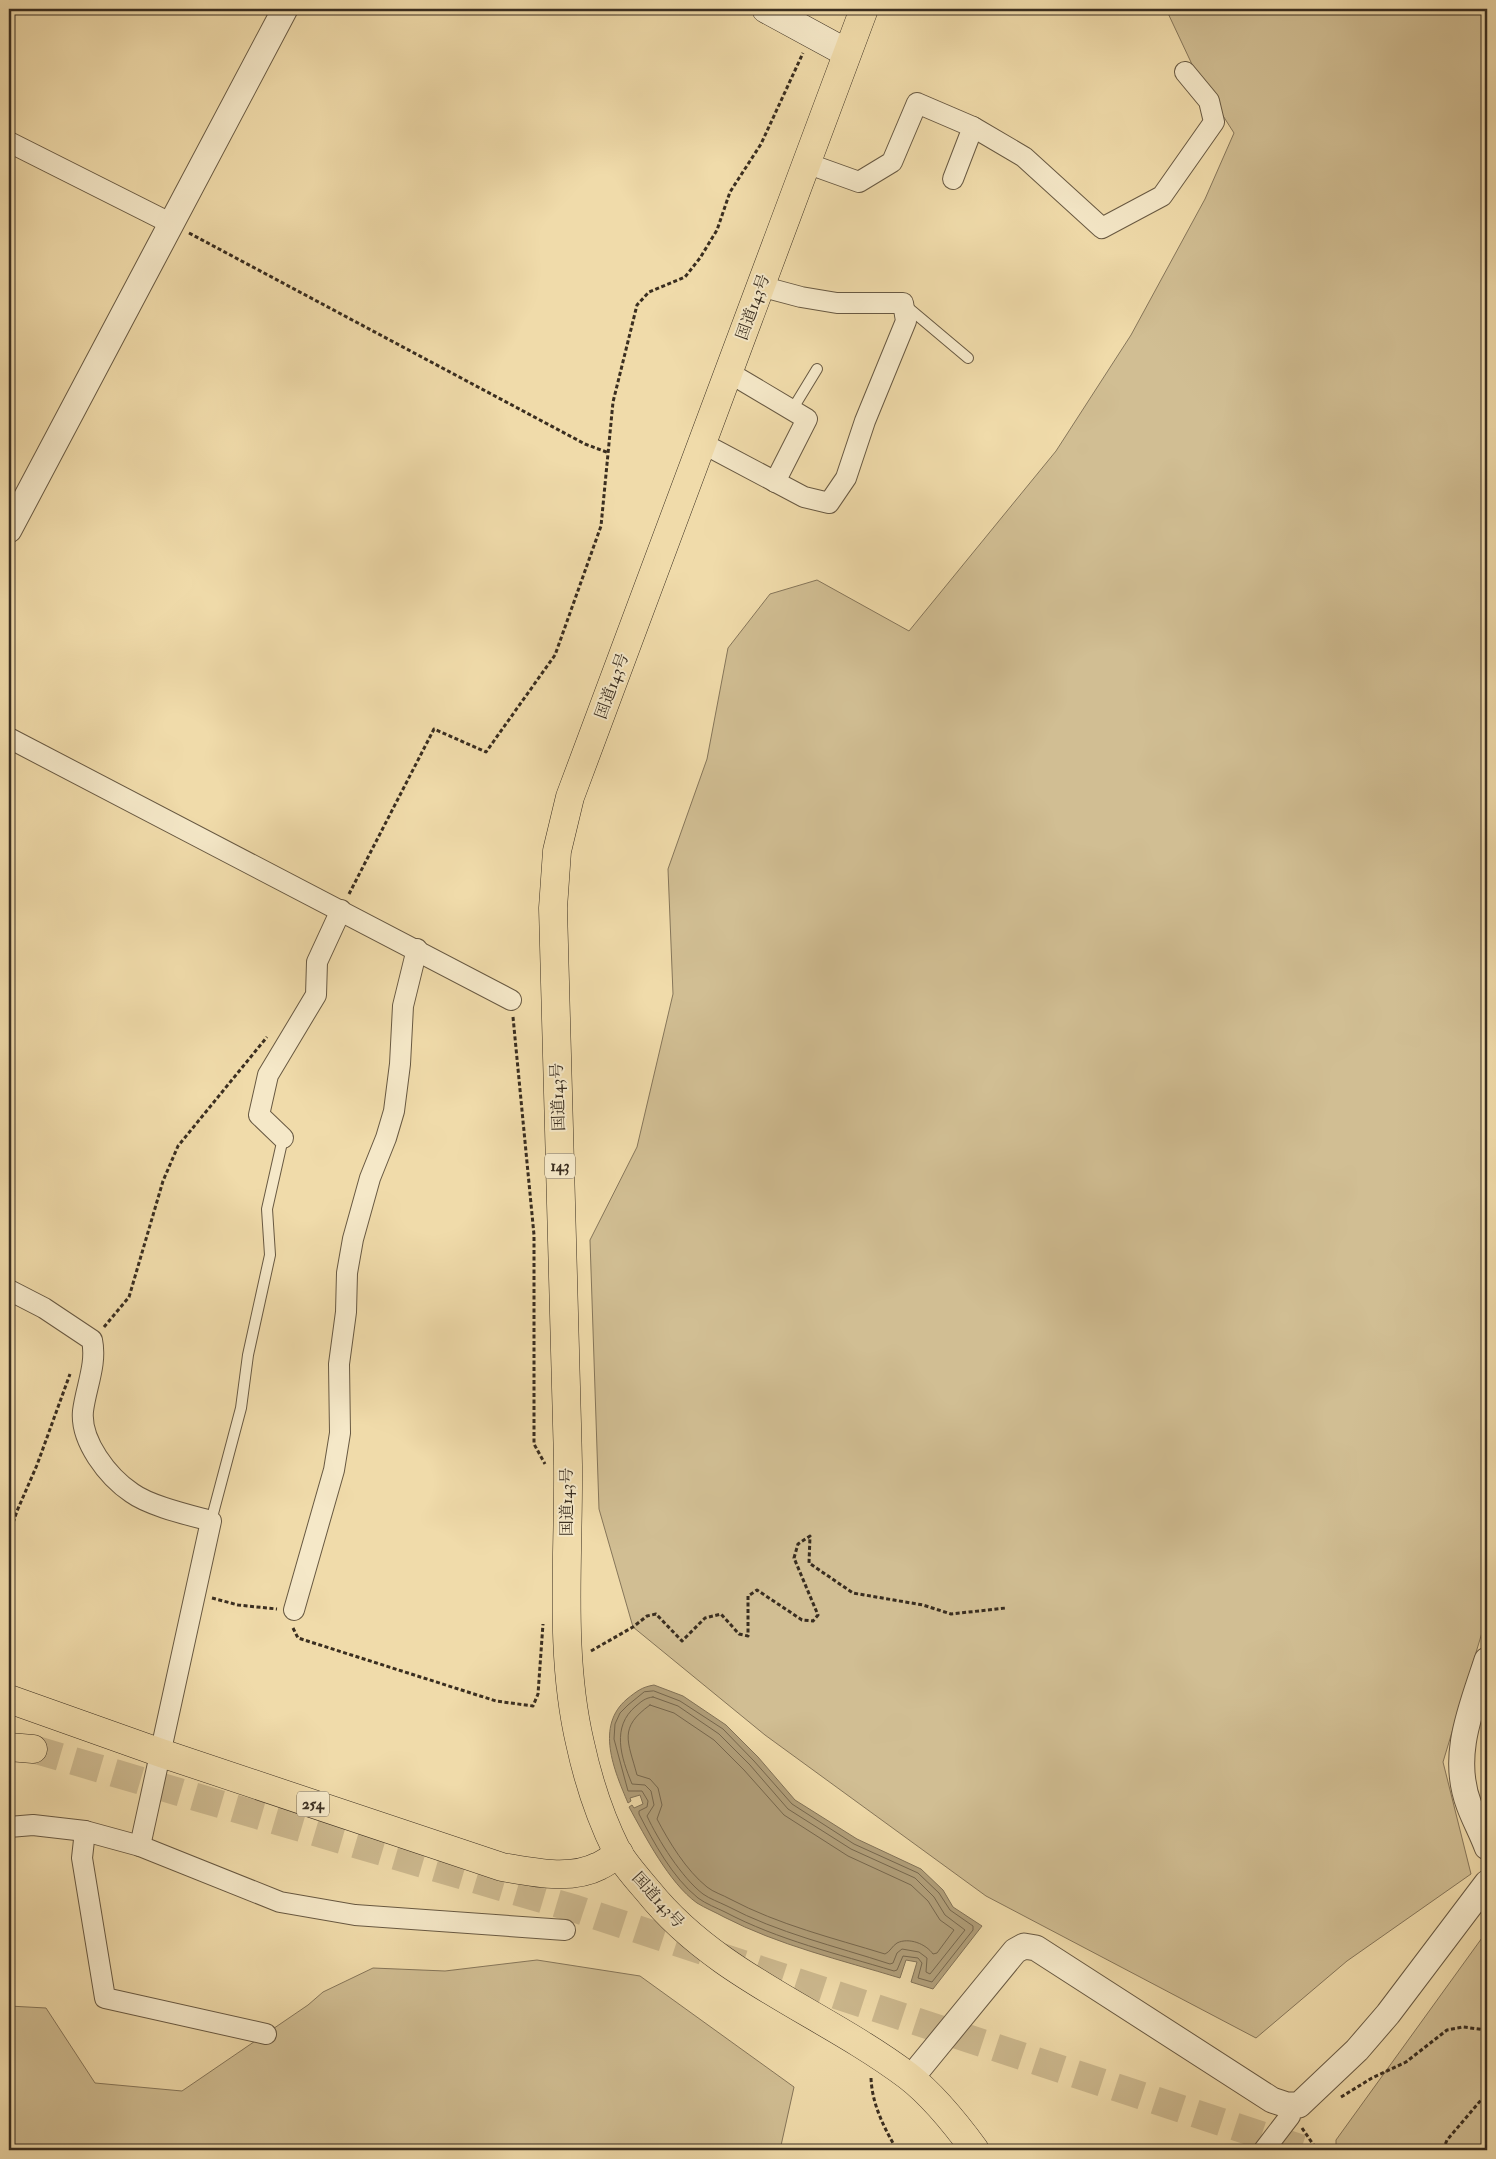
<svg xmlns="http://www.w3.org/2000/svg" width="1496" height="2159" font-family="'IM FELL Double Pica','Noto Serif JP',serif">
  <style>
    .green { fill: #d1be93; stroke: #86765a }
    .water { fill: #b2a07b; stroke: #827257 }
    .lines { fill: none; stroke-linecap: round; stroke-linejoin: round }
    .shore { stroke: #76674e; stroke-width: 1 }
    .trunk-tunnel { stroke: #ccb88e; stroke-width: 28; stroke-dasharray: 28 14; stroke-linecap: butt }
    .service-casing { stroke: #685942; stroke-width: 12 }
    .minor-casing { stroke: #685942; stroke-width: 22 }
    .tertiary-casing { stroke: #685942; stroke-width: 27 }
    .secondary-casing { stroke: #3a2e20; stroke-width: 29 }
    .trunk-casing { stroke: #3a2e20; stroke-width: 29 }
    .path { stroke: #3a2e20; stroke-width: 3; stroke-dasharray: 4 2.5; stroke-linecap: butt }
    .service { stroke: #f5e8c8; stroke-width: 10 }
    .minor { stroke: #f5e8c8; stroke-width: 20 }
    .tertiary { stroke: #f5e8c8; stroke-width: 25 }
    .secondary { stroke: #f5e8c8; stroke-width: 28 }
    .trunk { stroke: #f0dbaa; stroke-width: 28 }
    .labels { text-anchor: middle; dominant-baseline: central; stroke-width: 4; stroke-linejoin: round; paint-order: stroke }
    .shield { fill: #f5e8c8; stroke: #726652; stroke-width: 1 }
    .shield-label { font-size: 15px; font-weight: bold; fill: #3a2e20 }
    .street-label { font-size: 16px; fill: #3a2e20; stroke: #f5e8c8 }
  </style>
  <rect width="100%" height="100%" fill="#f0dbaa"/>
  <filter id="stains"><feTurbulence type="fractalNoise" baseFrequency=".004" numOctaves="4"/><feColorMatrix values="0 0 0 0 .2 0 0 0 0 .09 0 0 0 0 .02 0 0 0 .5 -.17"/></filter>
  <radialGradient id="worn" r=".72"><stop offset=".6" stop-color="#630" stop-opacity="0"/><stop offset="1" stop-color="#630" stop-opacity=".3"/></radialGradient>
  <g class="green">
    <path d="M1166,9H1487V1616L1443,1762L1471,1874L1347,1961L1256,2038L986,1896L765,1735L633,1627L599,1509L590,1240L637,1147L673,994L668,869L707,759L728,648L770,594L817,580L909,631L1056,451L1131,335L1205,199L1234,133L1197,75Z"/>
    <path d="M1487,1931V2150H1336V2140Z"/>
    <path d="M537,1960L640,1976L794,2087L780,2150H9V2006L46,2008L95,2083L182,2091L308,2005L323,1992L373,1968L445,1971Z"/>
  </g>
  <path class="water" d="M654,1685L683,1696L726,1725L758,1757L795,1800L857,1839L921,1869L943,1890L953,1907L982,1926L933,1989L911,1982L917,1962L906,1960L900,1978C841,1960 778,1945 724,1917C715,1912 705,1908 697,1903C669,1883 645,1836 629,1807L632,1805L634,1808L643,1804L640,1795L630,1798L631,1801L628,1803C614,1770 595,1726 627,1699C637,1691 642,1687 654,1685Z"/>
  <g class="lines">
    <g class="shore">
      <path d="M654,1691L680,1701L723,1729L754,1761L792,1804L854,1844L918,1873L939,1893L950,1910L973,1926V1930L932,1982L918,1978L922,1963L918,1958L903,1956L897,1970L894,1971C838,1954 778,1940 725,1912C717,1908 706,1904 698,1898C672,1877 654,1843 639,1814V1811L647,1807L648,1801L642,1791H628L614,1739L615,1724L620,1713L628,1705L644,1692Z"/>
      <path d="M653,1697L678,1706L719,1734L750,1765L788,1809L851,1849L915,1878L934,1897L945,1915L965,1930L930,1974L926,1972L927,1958L919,1952L902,1949L897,1953L893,1963L890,1964C835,1946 778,1933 727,1906C719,1902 710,1899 703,1894C682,1878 658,1840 647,1816L654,1805L651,1791L645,1785L632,1784C621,1757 611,1727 636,1706C642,1701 645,1698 653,1697Z"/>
      <path d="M650,1705L674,1713L714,1740L744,1770L784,1815L848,1856L911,1885L928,1901L940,1920L954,1930L937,1953L933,1954C926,1944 909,1937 897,1943C892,1946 890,1952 885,1954C833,1938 779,1925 730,1899C723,1895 713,1892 707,1887C686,1870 669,1842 657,1819L662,1805L658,1788L650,1779L637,1775C628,1741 618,1728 650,1705Z"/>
    </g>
    <path class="trunk-tunnel" d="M33,1749L576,1909L1306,2150"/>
    <defs>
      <g id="service">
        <path d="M905,305L968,358"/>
        <path d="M792,410L817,369"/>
        <path d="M211,1521L241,1408L248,1355L270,1255L267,1209L283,1138"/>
      </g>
      <g id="minor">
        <path d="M9,142L170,223"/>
        <path d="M806,163L859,182L892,162L917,103L973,127L1024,157L1102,228L1162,196L1214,122L1209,101L1185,72"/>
        <path d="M953,179L973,127"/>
        <path d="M728,372L807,419L775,482"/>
        <path d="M702,443L804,497L829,503L846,478L865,421L906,321L903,303H837L801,297L760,286"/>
        <path d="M9,738L511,1000"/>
        <path d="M283,1138L259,1115L268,1075L316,995L317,962L341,910"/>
        <path d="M9,1290L44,1308L92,1340C97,1364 86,1387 83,1411C80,1441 108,1477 132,1493C150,1506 189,1515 211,1521L140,1846"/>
        <path d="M294,1610L334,1470L340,1433L339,1364L346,1312L347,1273L353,1239L370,1178L386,1138L394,1111L400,1064L403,1006L417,949"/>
        <path d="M9,1827L33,1825L85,1831L140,1846L280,1902L355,1915L565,1930"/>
        <path d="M85,1831L82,1858L105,1998L266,2034"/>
        <path d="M1264,2150L1290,2116L1287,2105"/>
      </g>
      <g id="tertiary">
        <path d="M9,530L285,9"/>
        <path d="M1487,1660C1472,1707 1450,1755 1469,1805C1474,1819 1482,1833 1487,1847"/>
        <path d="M911,2078L1015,1951L1024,1946L1036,1948L1272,2100L1287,2105H1299L1357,2050L1388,2014L1487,1883"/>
      </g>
      <path id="secondary" d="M766,9L847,53"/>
      <g id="trunk">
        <path d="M864,9L570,797L557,851L553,908C558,1093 564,1279 568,1465C569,1557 559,1653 580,1743C588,1780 600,1817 617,1851C625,1865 637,1878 648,1891C716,1976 823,2012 908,2076C934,2096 956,2124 975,2150"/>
        <path d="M9,1699L161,1753L502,1867C532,1872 570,1881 599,1866C606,1863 612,1858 619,1853"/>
        <path d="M9,1747L33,1749"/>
      </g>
    </defs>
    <use href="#service" class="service-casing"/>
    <use href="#minor" class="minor-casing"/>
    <use href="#tertiary" class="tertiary-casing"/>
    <use href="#secondary" class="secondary-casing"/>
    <use href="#trunk" class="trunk-casing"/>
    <g class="path">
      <path d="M189,233L585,444L609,453"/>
      <path d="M349,894L434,729L486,752L555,655L601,526L613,402L637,305L649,292L685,277L700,258L717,230L730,192L761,144L803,53"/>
      <path d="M513,1017L534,1235V1444L545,1464"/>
      <path d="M104,1327L129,1297L163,1181L178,1146L267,1037"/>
      <path d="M9,1535L17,1511L37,1465L70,1374"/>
      <path d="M212,1598L238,1605L277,1609"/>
      <path d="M293,1628L298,1638L496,1701L533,1706L538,1694L543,1624"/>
      <path d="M591,1651L633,1627L647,1616L656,1614L682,1641L705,1618L721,1614L739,1634L748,1636V1596L757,1590L802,1620L813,1621L818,1615L794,1558L798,1544L810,1536L809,1563L853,1593L923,1605L951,1614L1006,1608"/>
      <path d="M871,2078C872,2104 884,2128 897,2150"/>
      <path d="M1341,2097L1372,2078L1406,2062L1447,2030L1463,2027L1487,2030"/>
      <path d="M1302,2128L1317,2150"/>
      <path d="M1443,2150L1447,2140L1487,2093"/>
    </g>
    <use href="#service" class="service"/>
    <use href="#minor" class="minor"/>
    <use href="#tertiary" class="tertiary"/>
    <use href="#secondary" class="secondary"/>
    <use href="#trunk" class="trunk"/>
  </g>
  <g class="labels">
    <g class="shield">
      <rect x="545" y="1153.5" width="30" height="25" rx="4"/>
      <rect x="297" y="1791.5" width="32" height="25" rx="4"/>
    </g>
    <g class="shield-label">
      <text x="560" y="1166">143</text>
      <text x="313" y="1804">254</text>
    </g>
    <g class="street-label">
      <text transform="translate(753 307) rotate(-70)">国道143号</text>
      <text transform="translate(612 686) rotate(-70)">国道143号</text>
      <text transform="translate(558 1097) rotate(-92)">国道143号</text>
      <text transform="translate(567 1502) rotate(-90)">国道143号</text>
      <text transform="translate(658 1900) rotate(48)">国道143号</text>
    </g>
  </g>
  <rect width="1496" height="2159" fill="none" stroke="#f0dbaa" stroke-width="30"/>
  <rect x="10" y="10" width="1476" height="2139" fill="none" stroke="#3a2e20" stroke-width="2.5"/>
  <rect x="15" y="15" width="1466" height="2129" fill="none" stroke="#3a2e20"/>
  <rect width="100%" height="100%" filter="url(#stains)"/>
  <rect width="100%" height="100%" fill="url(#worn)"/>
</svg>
